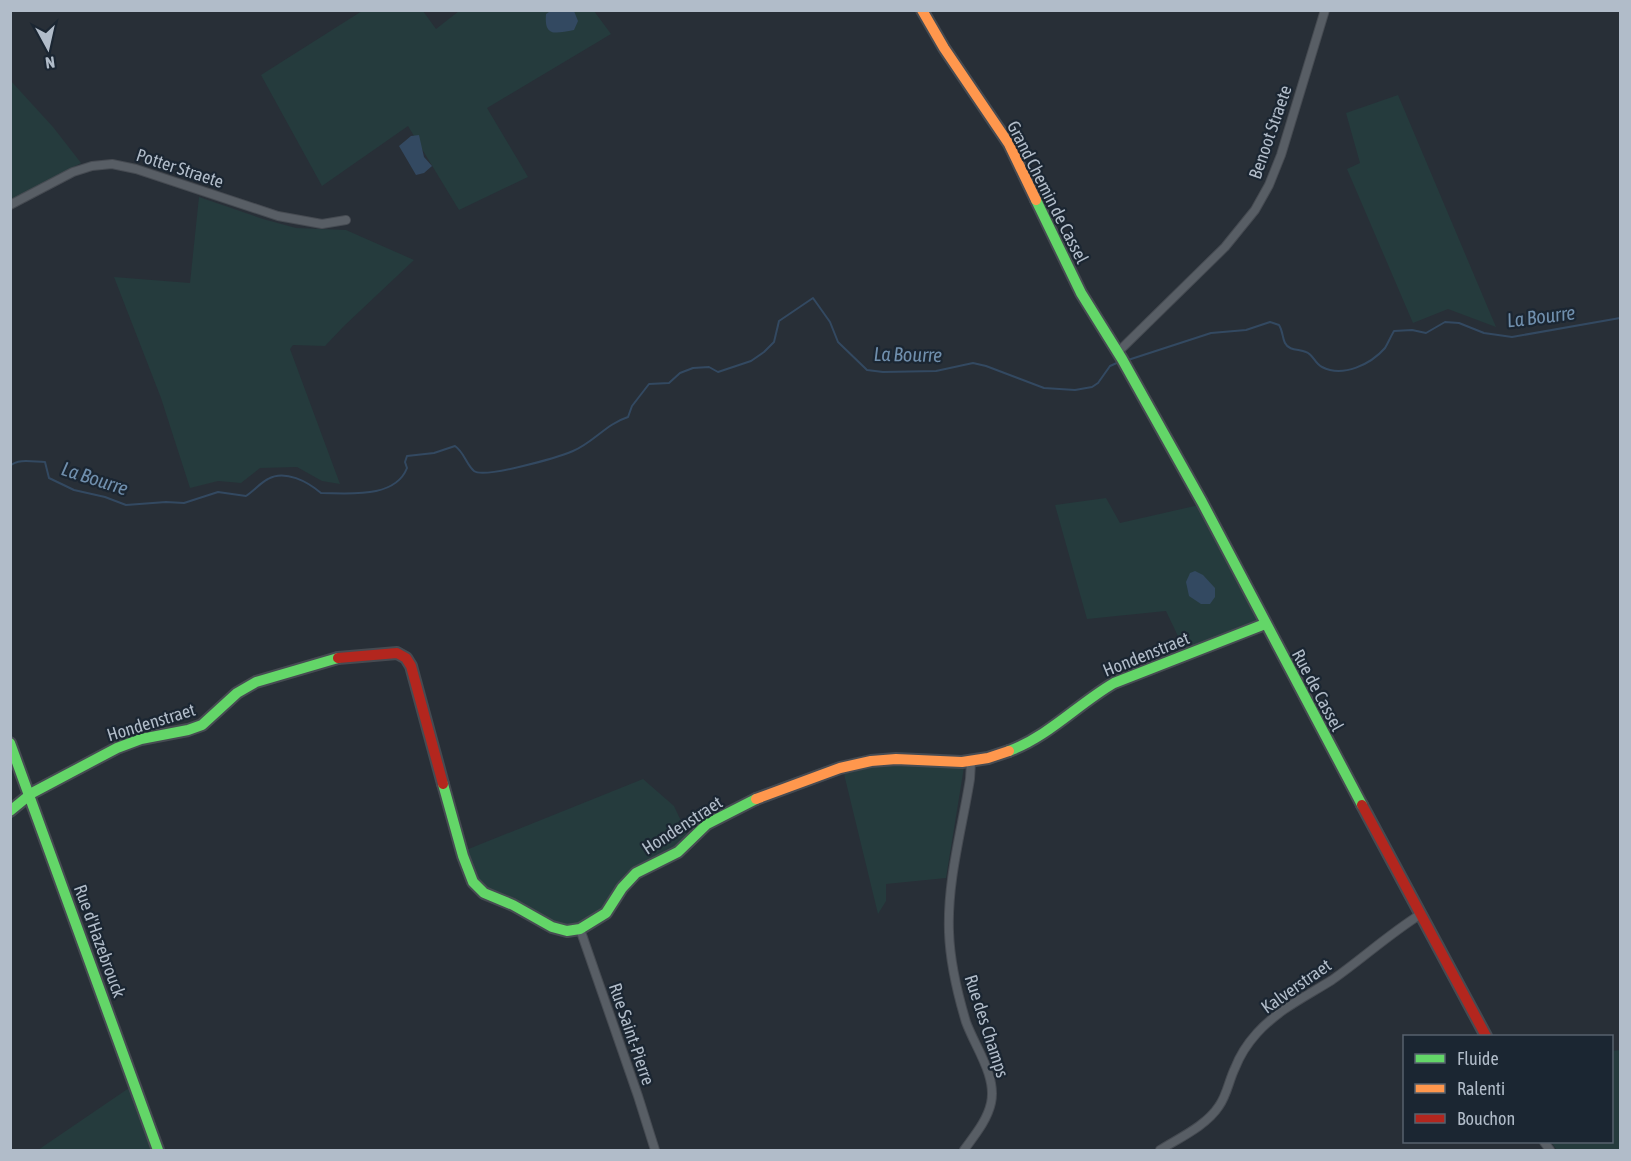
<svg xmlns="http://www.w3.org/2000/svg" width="1631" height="1161" font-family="'Asap Condensed',sans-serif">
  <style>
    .green { fill: #253b3d }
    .water { fill: #334961 }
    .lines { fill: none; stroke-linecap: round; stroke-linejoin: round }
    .stream { stroke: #334961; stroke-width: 2 }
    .street-casing { stroke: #464b52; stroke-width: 10 }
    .fast-casing { stroke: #464b52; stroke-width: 14 }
    .slow-casing { stroke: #464b52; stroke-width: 14 }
    .jam-casing { stroke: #464b52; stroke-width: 14 }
    .street { stroke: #585e65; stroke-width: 8 }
    .fast { stroke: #63d668; stroke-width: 10 }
    .slow { stroke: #ff974d; stroke-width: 10 }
    .jam { stroke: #b3261e; stroke-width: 10 }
    .labels { text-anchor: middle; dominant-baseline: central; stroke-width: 4.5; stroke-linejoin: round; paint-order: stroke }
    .street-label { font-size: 18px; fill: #b1bcc9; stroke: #1b2632 }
    .water-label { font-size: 20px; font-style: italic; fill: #708fad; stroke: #1b2632 }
  </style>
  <rect width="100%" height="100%" fill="#282f37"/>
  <g class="green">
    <path d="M362,11H423L436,29L459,11H594L611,34L487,108L528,177L459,210L408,126L322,186L261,75Z"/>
    <path d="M10,80L53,127L81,163L10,202Z"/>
    <path d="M1398,95L1496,327L1448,309L1413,323L1347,169L1360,163L1346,113Z"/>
    <path d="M199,197L263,219L296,228L346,230L414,260L344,326L325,346L293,345L290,349L340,484L322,481L297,467L260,468L241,483L218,481L190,488L161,398L114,277L190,283Z"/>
    <path d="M1106,498L1120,523L1199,505L1260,621L1186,653L1166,611L1087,619L1055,505Z"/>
    <path d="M891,764L964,767L946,878L886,884V901L878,914L844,774L867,766Z"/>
    <path d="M643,779L674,806L689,838L678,847L629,873L617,887L608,906L581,925L562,927L490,893L477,882L466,850Z"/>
    <path d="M1620,1050V1150H1557L1551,1142H1612V1051Z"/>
    <path d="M129,1088L152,1150H38Z"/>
  </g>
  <g class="water">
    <path d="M552,10L574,11L578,21L574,30C556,33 544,38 546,14Z"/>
    <path d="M419,135L424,157L432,166L424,173L416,175L399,146L411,136Z"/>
    <path d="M1195,571L1203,575L1215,588V597L1210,604H1201L1189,596L1186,582L1190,573Z"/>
  </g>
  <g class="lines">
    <g class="stream">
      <path d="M1128,360L1211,333L1246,330L1270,322L1279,325C1283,331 1282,337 1285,343C1289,351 1299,349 1306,352C1313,354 1315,364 1322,367C1343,378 1371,364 1385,348C1388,343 1391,336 1394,331L1412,330L1426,333L1445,322L1459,323L1484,333L1512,337L1620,318"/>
      <path d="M10,466C18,458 34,462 45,462L49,478L74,490L105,497L126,505L166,502L184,503L218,492L246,496C254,491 260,483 268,479C285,469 308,482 321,493C348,493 395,499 407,468L405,462L407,456L434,453L455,446C464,452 466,464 474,471C484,479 559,457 573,451C593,443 606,424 628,417L632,406L649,384L669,383L680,373L693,368L709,367L718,372L751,361L764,352L774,342L779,321L813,298L830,322L838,342L867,370L883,372L936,371L973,363L986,366L1044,388L1075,390L1092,387L1098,383L1110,366L1119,362"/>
    </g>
    <defs>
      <g id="street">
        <path d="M10,205L73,172L92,166L112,164L136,169L278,216L322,224L346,220"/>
        <path d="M1118,352L1225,247L1255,210L1269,185L1281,155L1325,10"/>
        <path d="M580,929L638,1096L655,1150"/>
        <path d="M1544,1142L1550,1150"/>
        <path d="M964,1150C974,1136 987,1121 991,1103C997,1076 975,1047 966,1022C957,992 950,963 949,932C947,881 962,829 970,779L971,762"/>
        <path d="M1160,1150C1179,1138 1206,1126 1219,1106C1227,1095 1229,1080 1235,1068C1240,1055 1248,1043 1257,1033C1279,1009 1305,997 1332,980C1362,959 1389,934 1421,914"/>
      </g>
      <g id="fast">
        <path d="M1036,200L1081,293L1122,359L1202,502L1362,805"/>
        <path d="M10,743L158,1150"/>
        <path d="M1009,751C1049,736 1078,704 1114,683L1265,624"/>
        <path d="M443,784L463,856L473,882L484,893L513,905L552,927L567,931L580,929L606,913L622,888L636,873L678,852L707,824L756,799"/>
        <path d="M10,811L32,793L117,748L141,739L188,730L202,725L237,693L256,682L338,658"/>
      </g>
      <g id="slow">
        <path d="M922,10L944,48L1009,144L1036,200"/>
        <path d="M756,799L840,768L871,761L896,759L962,762L988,758L1009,751"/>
      </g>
      <g id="jam">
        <path d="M338,658L397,653L406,658L411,666L443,784"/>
        <path d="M1362,805L1486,1036"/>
      </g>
    </defs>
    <use href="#street" class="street-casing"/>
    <use href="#fast" class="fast-casing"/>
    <use href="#slow" class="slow-casing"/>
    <use href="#jam" class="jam-casing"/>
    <use href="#street" class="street"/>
    <use href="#fast" class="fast"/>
    <use href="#slow" class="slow"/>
    <use href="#jam" class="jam"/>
  </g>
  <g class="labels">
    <g class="street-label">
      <text transform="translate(1270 132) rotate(-71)">Benoot Straete</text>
      <text transform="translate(180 168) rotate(18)">Potter Straete</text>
      <text transform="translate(1048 192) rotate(63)">Grand Chemin de Cassel</text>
      <text transform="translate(1146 654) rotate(-22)">Hondenstraet</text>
      <text transform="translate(1318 690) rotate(62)">Rue de Cassel</text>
      <text transform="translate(151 722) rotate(-17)">Hondenstraet</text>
      <text transform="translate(682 825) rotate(-33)">Hondenstraet</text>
      <text transform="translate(100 941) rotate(70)">Rue d'Hazebrouck</text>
      <text transform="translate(1296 986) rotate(-35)">Kalverstraet</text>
      <text transform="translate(987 1026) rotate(72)">Rue des Champs</text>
      <text transform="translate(632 1034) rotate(71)">Rue Saint-Pierre</text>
    </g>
    <g class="water-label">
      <text transform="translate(1541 316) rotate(-7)">La Bourre</text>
      <text transform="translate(908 354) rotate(1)">La Bourre</text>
      <text transform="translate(95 478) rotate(18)">La Bourre</text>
    </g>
  </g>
  <rect width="1631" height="1161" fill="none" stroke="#b1bcc9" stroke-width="24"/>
  <rect x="1403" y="1035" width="210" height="108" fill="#1b2632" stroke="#57626e" stroke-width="1.5"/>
  <rect x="1415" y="1054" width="30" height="9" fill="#63d668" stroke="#57626e" stroke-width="1.5"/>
  <text x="1457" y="1065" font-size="18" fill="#b1bcc9">Fluide</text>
  <rect x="1415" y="1084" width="30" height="9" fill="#ff974d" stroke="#57626e" stroke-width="1.5"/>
  <text x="1457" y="1095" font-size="18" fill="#b1bcc9">Ralenti</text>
  <rect x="1415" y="1114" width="30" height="9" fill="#b3261e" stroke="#57626e" stroke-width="1.5"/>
  <text x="1457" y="1125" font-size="18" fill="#b1bcc9">Bouchon</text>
  <g transform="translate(48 48) rotate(172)" stroke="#1b2632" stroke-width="4.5" paint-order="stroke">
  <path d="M0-4.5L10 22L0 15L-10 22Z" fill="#b1bcc9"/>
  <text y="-9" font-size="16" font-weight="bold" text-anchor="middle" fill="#b1bcc9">N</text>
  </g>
</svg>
